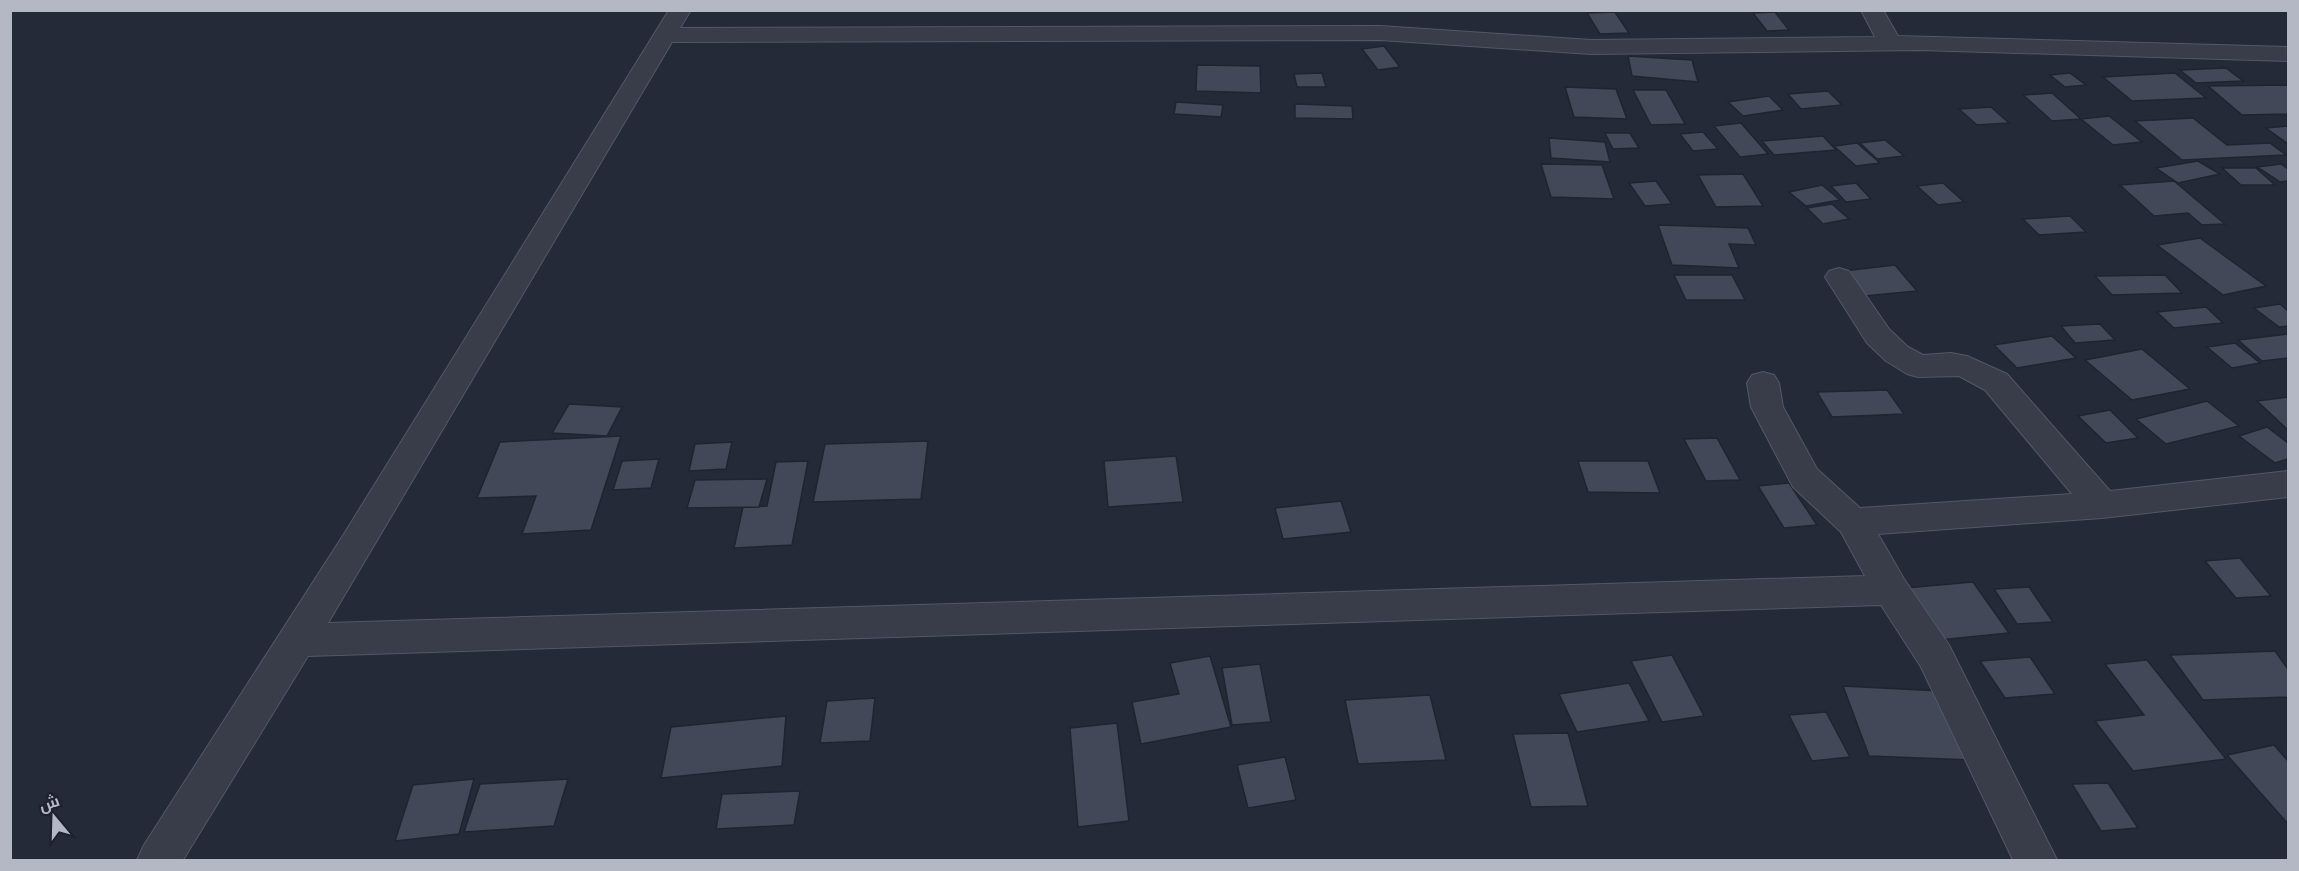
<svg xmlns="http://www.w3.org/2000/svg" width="2299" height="871" font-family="'Source Sans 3',Cairo,sans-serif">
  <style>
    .building { fill: #424858; stroke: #202430; stroke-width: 1.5 }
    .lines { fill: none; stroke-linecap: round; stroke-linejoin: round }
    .minor-casing { stroke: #545864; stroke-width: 2 }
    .minor { fill: #393d4a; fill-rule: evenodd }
  </style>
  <rect width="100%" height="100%" fill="#252a39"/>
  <g class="building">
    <path d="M1615,12L1629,33L1600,34L1587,13Z"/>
    <path d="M1775,12L1789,30L1767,31L1753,13Z"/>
    <path d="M1384,46L1400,67L1378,70L1362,49Z"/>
    <path d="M1628,56L1692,60L1698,82L1632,76Z"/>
    <path d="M1197,65L1260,66L1261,93L1196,91Z"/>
    <path d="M2226,68L2243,81L2196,83L2180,70Z"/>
    <path d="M1322,73L1326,87H1297L1294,74Z"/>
    <path d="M2070,73L2086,85L2065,87L2050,75Z"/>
    <path d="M2175,73L2206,98L2132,101L2103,77Z"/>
    <path d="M2288,85V114L2242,115L2208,86Z"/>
    <path d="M1565,87L1616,89L1627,119L1574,117Z"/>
    <path d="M1633,90H1666L1685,124L1651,125Z"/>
    <path d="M1828,91L1842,105L1801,109L1788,94Z"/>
    <path d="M2052,93L2081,119L2052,121L2023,95Z"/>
    <path d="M1769,96L1783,110L1743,116L1728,102Z"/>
    <path d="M1176,102L1223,105L1221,117L1174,114Z"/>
    <path d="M1295,104L1352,106L1353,119L1295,118Z"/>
    <path d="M1991,107L2009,123L1977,125L1959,109Z"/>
    <path d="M2109,116L2142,142L2113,145L2081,119Z"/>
    <path d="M2193,118L2227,145L2270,143L2286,155L2182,160L2135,121Z"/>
    <path d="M1741,123L1768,154L1740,157L1714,126Z"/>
    <path d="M2288,126V144L2266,128Z"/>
    <path d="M1703,132L1718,149L1693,151L1680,134Z"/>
    <path d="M1605,133H1630L1639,148L1613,149Z"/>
    <path d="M1823,136L1836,150L1774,155L1762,141Z"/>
    <path d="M1549,138L1605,142L1610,162L1551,158Z"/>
    <path d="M1885,140L1904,156L1877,159L1860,143Z"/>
    <path d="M1857,143L1880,163L1856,166L1834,146Z"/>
    <path d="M2198,161L2220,174L2178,183L2156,168Z"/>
    <path d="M1541,164L1602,165L1614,199L1551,197Z"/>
    <path d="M2281,164L2288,169V181L2280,182L2257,167Z"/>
    <path d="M2222,168H2256L2275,185H2241Z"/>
    <path d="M1743,174L1763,206L1716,207L1698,175Z"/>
    <path d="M1656,181L1672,204L1645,206L1629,183Z"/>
    <path d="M2174,181L2225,224L2202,225L2188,213L2154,216L2120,185Z"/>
    <path d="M1856,183L1871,199L1846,202L1831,186Z"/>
    <path d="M1943,183L1964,202L1938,205L1917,186Z"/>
    <path d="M1822,185L1840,200L1806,206L1789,192Z"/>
    <path d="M1832,204L1849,219L1823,224L1807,208Z"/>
    <path d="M2070,216L2086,232L2039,235L2023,219Z"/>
    <path d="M1658,225L1748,228L1756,245L1729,244L1739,268L1672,265Z"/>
    <path d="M2200,238L2266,286L2223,295L2157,245Z"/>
    <path d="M1895,265L1917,291L1864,296L1843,271Z"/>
    <path d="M1674,275H1732L1745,300H1686Z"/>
    <path d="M2165,275L2182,293L2112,295L2095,276Z"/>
    <path d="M2280,304L2288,311V326L2279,327L2254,308Z"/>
    <path d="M2206,307L2223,323L2174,328L2157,312Z"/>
    <path d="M2100,324L2115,340L2075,343L2061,326Z"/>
    <path d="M2288,334V358L2262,361L2238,340Z"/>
    <path d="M2052,336L2076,358L2017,368L1994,345Z"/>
    <path d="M2235,343L2260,363L2232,368L2207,347Z"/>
    <path d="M2142,349L2190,389L2132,400L2085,360Z"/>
    <path d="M1887,390L1904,414L1832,417L1817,392Z"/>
    <path d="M2288,397V430L2257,401Z"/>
    <path d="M2207,401L2239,426L2166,444L2136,419Z"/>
    <path d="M569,404L622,407L607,436L552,433Z"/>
    <path d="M2110,410L2138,438L2106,443L2078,416Z"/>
    <path d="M2267,427L2288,443V459L2275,463L2239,436Z"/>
    <path d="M621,436L591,530L522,534L536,496L477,498L500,442Z"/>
    <path d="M1717,438L1740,480L1706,481L1684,439Z"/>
    <path d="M928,441L921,499L813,502L825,444Z"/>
    <path d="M732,442L726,469L689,471L695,444Z"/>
    <path d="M1176,456L1183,502L1108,507L1104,461Z"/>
    <path d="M659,459L651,488L613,490L622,461Z"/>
    <path d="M808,461L792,545L734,548L743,507L767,506L776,462Z"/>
    <path d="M1578,461H1648L1660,493L1588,492Z"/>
    <path d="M767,479L759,507L687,508L695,480Z"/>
    <path d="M1789,483L1817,525L1784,528L1758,486Z"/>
    <path d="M1341,501L1351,532L1283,539L1275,508Z"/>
    <path d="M2240,558L2271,596L2236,598L2205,561Z"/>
    <path d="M1973,582L2009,633L1939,640L1905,588Z"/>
    <path d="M2029,587L2053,622L2017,624L1994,589Z"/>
    <path d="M2275,651L2288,669V697L2203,700L2170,655Z"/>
    <path d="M1672,655L1704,716L1662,722L1631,661Z"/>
    <path d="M1210,656L1231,727L1141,744L1132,702L1179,694L1170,663Z"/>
    <path d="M2030,657L2055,694L2005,698L1980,661Z"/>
    <path d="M2147,660L2226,759L2133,771L2095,721L2144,715L2105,664Z"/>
    <path d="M1260,664L1271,722L1232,725L1222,668Z"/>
    <path d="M1629,683L1649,721L1577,732L1559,694Z"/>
    <path d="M1843,686L1940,691L1972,760L1869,756Z"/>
    <path d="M1430,695L1446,760L1358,764L1345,700Z"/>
    <path d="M875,698L870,741L820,743L827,701Z"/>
    <path d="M1826,712L1850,757L1812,761L1789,715Z"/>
    <path d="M786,716L782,766L661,778L671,727Z"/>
    <path d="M1117,723L1129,821L1078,827L1070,728Z"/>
    <path d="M1568,733L1588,806L1531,807L1513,734Z"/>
    <path d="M2274,745L2288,761V824L2227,755Z"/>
    <path d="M1285,757L1296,800L1248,808L1237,765Z"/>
    <path d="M474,779L459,834L395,841L413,785Z"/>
    <path d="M568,779L554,826L464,832L480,784Z"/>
    <path d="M2108,783L2138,828L2101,831L2072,784Z"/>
    <path d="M800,791L794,825L716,829L722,794Z"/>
  </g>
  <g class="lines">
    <defs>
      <path id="minor" d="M669,10H691L680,28L1380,26L1591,40L1875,37L1861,10H1883L1898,36L2288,47V61L1920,50L1591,54L1380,40L672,42L328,623L1865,576L1841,532L1793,487L1751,407L1747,383L1752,375L1763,372L1774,375L1779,383L1783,407L1817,469L1860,508L2072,494L1985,390L1959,376L1918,377L1907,374L1886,361L1867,343L1825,277L1829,271L1839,268L1849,271L1889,329L1908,347L1923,355L1951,353L1967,356L2007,374L2110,491L2288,471V497L2102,518L1878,534L1904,579L1949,645L2057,860H2013L1921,667L1881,605L308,656L183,860H137L144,845L344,534Z"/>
    </defs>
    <use href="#minor" class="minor-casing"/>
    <use href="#minor" class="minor"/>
  </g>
  <rect width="2299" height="871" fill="none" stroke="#b4b8c5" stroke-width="24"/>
  <g transform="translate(54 817) rotate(341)" stroke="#1e222e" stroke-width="4.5" paint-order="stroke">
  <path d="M0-4.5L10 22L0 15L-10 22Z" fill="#b4b8c5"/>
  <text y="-9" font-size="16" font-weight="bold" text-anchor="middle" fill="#b4b8c5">ش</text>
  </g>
</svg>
